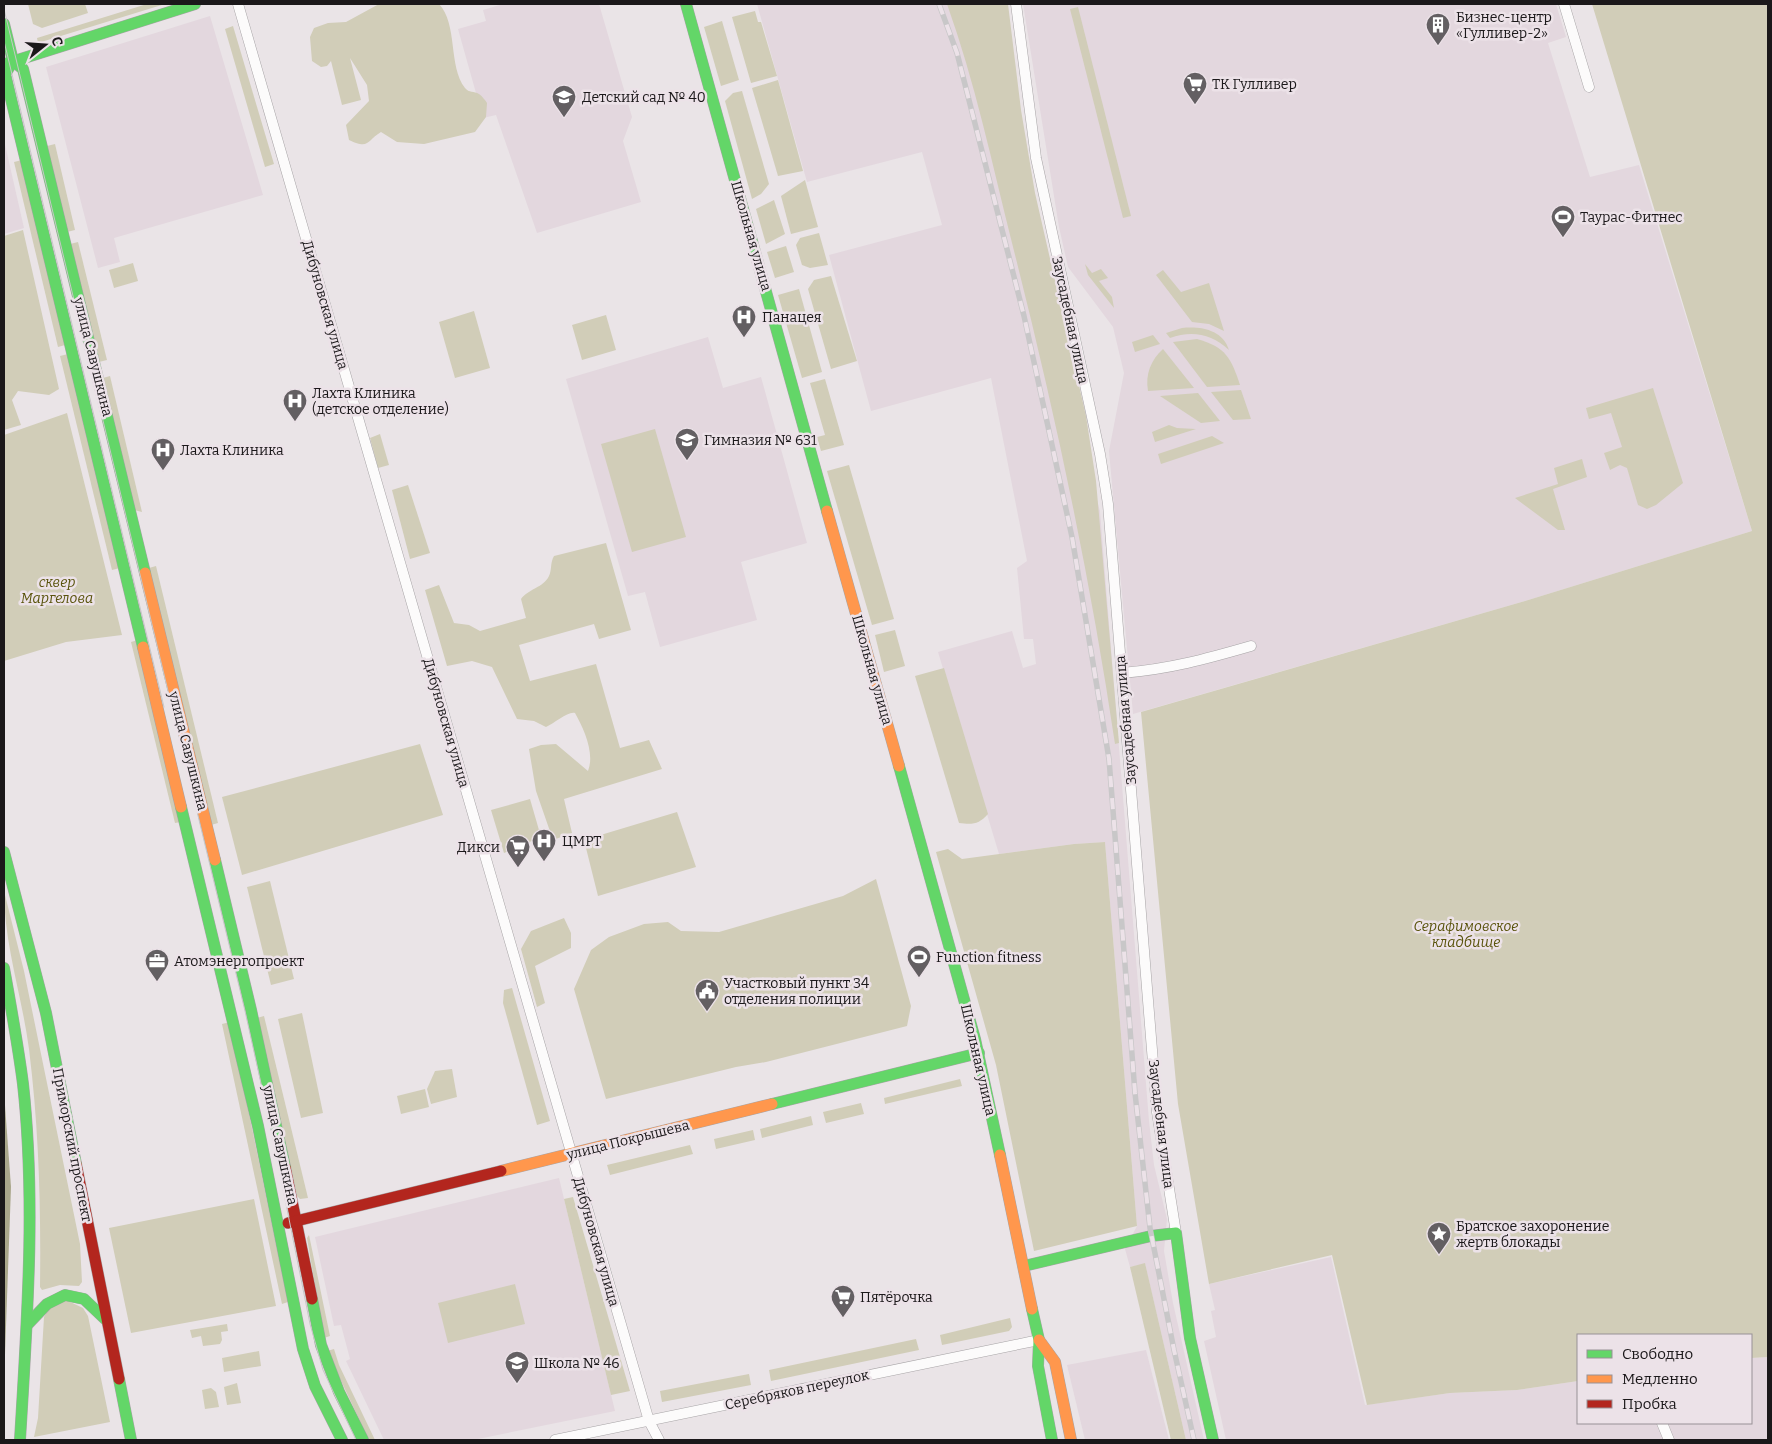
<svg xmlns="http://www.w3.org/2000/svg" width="1772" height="1444" font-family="Bitter,serif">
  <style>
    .built { fill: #e3d7de }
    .green { fill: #d1cdb8 }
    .water { fill: #aaa78b }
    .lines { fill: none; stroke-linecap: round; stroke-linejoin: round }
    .street-casing { stroke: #a7a4a6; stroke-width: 11 }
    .fast-casing { stroke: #a7a4a6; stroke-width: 12 }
    .slow-casing { stroke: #a7a4a6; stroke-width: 12 }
    .jam-casing { stroke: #a7a4a6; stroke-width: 12 }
    .street { stroke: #fcfbfb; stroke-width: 10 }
    .fast { stroke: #63d668; stroke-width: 11 }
    .slow { stroke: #ff974d; stroke-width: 11 }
    .jam { stroke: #b3261e; stroke-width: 11 }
    .tram { stroke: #c8c7c8; stroke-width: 1 }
    .rail-casing { stroke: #c8c7c8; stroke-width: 5.5 }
    .rail { stroke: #ece2e8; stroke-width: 4; stroke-dasharray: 11; stroke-linecap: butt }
    .labels { text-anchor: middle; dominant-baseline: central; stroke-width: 5; stroke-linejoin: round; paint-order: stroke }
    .poi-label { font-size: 14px; fill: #1b181a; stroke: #ece2e8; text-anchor: start }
    .street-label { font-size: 14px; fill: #1b181a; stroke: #ece2e8 }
    .park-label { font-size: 14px; font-style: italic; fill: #59530b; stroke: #ece2e8 }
  </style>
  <rect width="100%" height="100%" fill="#eae4e7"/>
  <g class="built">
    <path d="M503,4H599L632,117L623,141L641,202L537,233L496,115L483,118L458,29L486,21L483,10Z"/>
    <path d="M757,4H959L974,51L1100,511L1149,1121L1154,1165L1167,1219L1164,1251L1173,1303L1204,1440H1186L1145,1264L1130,1267L1125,1249L1137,1226L1105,842L1074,844L999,854L938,652L1012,631L1023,668L1036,664L1033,639H1024L1017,568L1027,561L991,378L871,411L829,255L942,225L922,152L807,182Z"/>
    <path d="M1023,4H1556L1566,37L1548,43L1590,177L1639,165L1752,531L1525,601L1133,714L1109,451L1124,373L1113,327L1068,267L1059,227Z"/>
    <path d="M210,16L263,195L114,238L120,262L98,268L46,67Z"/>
    <path d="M4,140L24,228L4,234Z"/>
    <path d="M708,337L723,388L761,377L807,543L741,562L757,620L660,647L645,592L628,596L566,379Z"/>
    <path d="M559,1178L615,1411L473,1440H384L346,1361L350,1359L341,1325L334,1326L315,1237Z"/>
    <path d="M1331,1257L1365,1405L1450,1393L1517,1390L1578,1381V1423H1751V1358L1768,1357V1440H1226L1204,1341L1216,1337L1211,1311L1215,1310L1209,1284Z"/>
    <path d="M1146,1350L1169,1440H1085L1067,1365Z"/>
  </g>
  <g class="green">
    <path d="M28,4H85L88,13L42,28L33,24Z"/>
    <path d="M147,4H165L38,43L37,38Z"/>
    <path d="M379,4H439C458,24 448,66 465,88C469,93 474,91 479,94C482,96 485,100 487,103L486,117L475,132L424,144L397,142L381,132C367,140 370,150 349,140L346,125L369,101L367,85L350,58L361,100L342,105L331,61L327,66L321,67L312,61L310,37L314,28L328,23L346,22Z"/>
    <path d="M947,4H1008L1021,110L1035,193L1086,416L1096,481L1119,743L1115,744C1090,575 1054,408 1012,243C992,163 975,82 947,4Z"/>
    <path d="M1592,4H1768V1357L1751,1358V1335H1578V1381L1517,1390L1450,1393L1367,1405L1332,1255L1209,1284L1178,1104L1141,712L1525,601L1752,531Z"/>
    <path d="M1078,7L1131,216L1123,218L1070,9Z"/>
    <path d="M755,11L758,22H761L777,76L751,83L732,17Z"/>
    <path d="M722,21L739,80L721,86L704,27Z"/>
    <path d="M233,26L274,164L265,167L225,29Z"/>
    <path d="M778,80L803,171L778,176L752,88Z"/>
    <path d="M742,91L769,184L761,194L752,199L725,101L733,93Z"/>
    <path d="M55,144L75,230L67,232L47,146Z"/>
    <path d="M22,160L65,345L58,347L14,162Z"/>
    <path d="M805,180L818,227L791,234L781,196Z"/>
    <path d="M774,200L785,234L766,244L756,209Z"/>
    <path d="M23,230L59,389L49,395L18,391L12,400L21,425L4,430V236Z"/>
    <path d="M819,233L828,265L810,268L802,265L796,245L800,238Z"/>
    <path d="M78,242L107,360L99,362L70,244Z"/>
    <path d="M786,246L794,272L775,278L767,252Z"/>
    <path d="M133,263L138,281L114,288L109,270Z"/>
    <path d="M1085,264L1092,273L1101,269L1108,278L1099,281L1112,297L1114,308L1088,275Z"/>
    <path d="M1163,270L1181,292L1209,283L1224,331L1209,324L1192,322L1156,275Z"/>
    <path d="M831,276L857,361L831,369L808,289L814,280Z"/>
    <path d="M799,289L822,372L802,378L778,295Z"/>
    <path d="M474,311L490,368L455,378L439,322Z"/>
    <path d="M606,315L616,350L582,360L572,325Z"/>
    <path d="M1182,328C1201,326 1223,330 1229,350C1212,334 1192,330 1170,338L1166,333Z"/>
    <path d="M1153,335L1160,344L1135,352L1132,342Z"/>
    <path d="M1197,339C1226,347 1231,358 1240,385L1207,387L1173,342Z"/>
    <path d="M1163,349L1194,388L1148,391C1145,374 1151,360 1163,349Z"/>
    <path d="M68,354L120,568L112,570L60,356Z"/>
    <path d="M110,376L142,512L134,510L103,378Z"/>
    <path d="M825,379L844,445L821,451L817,437L825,435L810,383Z"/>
    <path d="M1653,388L1683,483L1656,505L1647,509L1638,505L1627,468L1620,465L1610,470L1604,453L1622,447L1611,413L1589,419L1586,408Z"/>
    <path d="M1241,390L1251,419L1233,420L1211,392Z"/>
    <path d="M1198,393L1220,421L1201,423L1160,396Z"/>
    <path d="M67,413L122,635L66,642L4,661V435Z"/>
    <path d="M1169,425L1177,428L1196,429L1155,442L1152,432Z"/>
    <path d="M655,429L686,537L632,552L601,444Z"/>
    <path d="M380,434L389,465L378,468L370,438Z"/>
    <path d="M1212,436L1224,443L1161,464L1158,454Z"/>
    <path d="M1582,459L1587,477L1553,489L1565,530H1558L1515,498L1558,484L1554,468Z"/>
    <path d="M849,465L894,619L872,625L827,471Z"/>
    <path d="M408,485L430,553L410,559L392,490Z"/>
    <path d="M606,543L631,630L599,639L594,624L519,645L530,681L596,664L620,748L649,740L662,769L564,799L572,833L553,840L536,791L529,749L541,745L556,744L588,771C595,753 584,729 575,713C568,711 555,723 546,727L534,721L517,719L492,667L472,661L447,666L425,590L439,585L454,623L469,625L480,631L526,618L521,599C528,589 543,588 549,576C552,570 550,563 554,556Z"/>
    <path d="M156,566L218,823L211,825L149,568Z"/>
    <path d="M895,630L905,666L884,672L875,635Z"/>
    <path d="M138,640L181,822L175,823L131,642Z"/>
    <path d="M944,668L988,814C979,824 973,825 959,823L915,676Z"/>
    <path d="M420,744L443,815L242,875L222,797Z"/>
    <path d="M530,799L541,837L504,853L491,810Z"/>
    <path d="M677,812L696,867L598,896L584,840Z"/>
    <path d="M1105,842L1137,1226L1034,1251L996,1065L936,852L948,849L962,859L1074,844Z"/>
    <path d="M876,879L911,1006L907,1026L766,1062L736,1067L606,1099L574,989L591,950L609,937L644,924L668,922L681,931L719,932L843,896Z"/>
    <path d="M270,881L294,979L271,985L247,887Z"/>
    <path d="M4,891L24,971L80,1244L82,1282L79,1286L60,1285L42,1290L40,1287C41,1205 39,1130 29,1049C22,996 4,944 4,891Z"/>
    <path d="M564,918L571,933V948L535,966L545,1003L537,1007L521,949L531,931Z"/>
    <path d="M512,988L550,1121L537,1125L503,1003L504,990Z"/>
    <path d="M302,1013L323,1113L301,1118L278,1019Z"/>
    <path d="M264,1016L308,1198L300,1199L297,1196L257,1018Z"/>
    <path d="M230,1022L288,1302L282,1304L222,1024Z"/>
    <path d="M452,1069L457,1097L431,1104L427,1089L435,1071Z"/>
    <path d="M960,1079L962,1086L885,1104L884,1098Z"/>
    <path d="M425,1089L429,1107L401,1114L397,1096Z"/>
    <path d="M861,1103L864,1114L826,1123L823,1112Z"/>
    <path d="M811,1116L813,1125L762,1138L760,1129Z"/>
    <path d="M753,1130L755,1140L716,1149L714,1139Z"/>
    <path d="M690,1145L693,1154L610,1175L607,1165Z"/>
    <path d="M573,1197L630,1391L611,1395L564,1199Z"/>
    <path d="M254,1199L276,1306L131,1333L109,1228Z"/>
    <path d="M309,1235L330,1336L324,1338L307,1238Z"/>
    <path d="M1145,1263L1186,1440H1171L1130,1267Z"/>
    <path d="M515,1284L525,1324L448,1343L438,1303Z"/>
    <path d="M66,1300L83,1308L88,1316L110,1422L34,1437L38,1418L44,1317L49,1308Z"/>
    <path d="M1010,1318L1012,1327L1009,1331L942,1345L940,1335Z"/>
    <path d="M227,1324L228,1331L221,1332L222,1340L220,1344L203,1346L201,1336L192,1338L190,1330Z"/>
    <path d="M916,1339L919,1350L771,1381L769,1370Z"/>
    <path d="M334,1349L339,1365L375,1440H369L327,1351Z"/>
    <path d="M259,1351L261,1366L224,1372L222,1358Z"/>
    <path d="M749,1374L751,1385L662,1402L660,1391Z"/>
    <path d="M237,1383L241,1403L227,1405L224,1387Z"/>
    <path d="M211,1388L216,1392L219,1407L205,1409L202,1390Z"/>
  </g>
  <path class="water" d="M4,1092L11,1187L4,1382Z"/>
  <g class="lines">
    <defs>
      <g id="street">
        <path d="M238,4L649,1421L659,1440"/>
        <path d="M1016,4L1036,158L1100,454L1108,504L1157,1112L1176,1233"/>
        <path d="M1564,4L1589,87"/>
        <path d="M1122,673C1170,669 1206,659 1251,646"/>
        <path d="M1662,1423L1669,1440"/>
        <path d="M555,1440L1039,1340"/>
      </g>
      <g id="fast">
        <path d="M686,4L827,511"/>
        <path d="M4,24L13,61L23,69L145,573"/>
        <path d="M13,61L5,74L143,647"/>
        <path d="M5,64L195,4"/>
        <path d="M899,766L975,1039L1000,1155"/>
        <path d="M181,807L258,1126L303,1349L315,1386L342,1440"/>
        <path d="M4,852L46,1013L76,1164"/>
        <path d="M215,860L251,1010L285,1167"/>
        <path d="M4,968C11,1007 18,1045 23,1084C36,1202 27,1322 20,1440"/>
        <path d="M772,1104L979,1053"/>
        <path d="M1024,1266L1151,1236L1176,1233L1190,1338L1213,1440"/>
        <path d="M312,1299L321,1345L339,1392L363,1440"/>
        <path d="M1032,1309L1039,1340L1038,1366L1052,1440"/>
        <path d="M27,1325L47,1304L65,1295L84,1299L105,1319"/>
        <path d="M119,1379L131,1440"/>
      </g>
      <g id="slow">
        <path d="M827,511L899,766"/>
        <path d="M145,573L215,860"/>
        <path d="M143,647L181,807"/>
        <path d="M1000,1155L1032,1309"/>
        <path d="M501,1171L772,1104"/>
        <path d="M1039,1340L1055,1362L1071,1440"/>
      </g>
      <g id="jam">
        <path d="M76,1164L119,1379"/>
        <path d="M285,1167L312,1299"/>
        <path d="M288,1223L501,1171"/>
      </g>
    </defs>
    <use href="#street" class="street-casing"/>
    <use href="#fast" class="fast-casing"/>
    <use href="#slow" class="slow-casing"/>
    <use href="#jam" class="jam-casing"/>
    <use href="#street" class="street"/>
    <use href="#fast" class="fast"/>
    <use href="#slow" class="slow"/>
    <use href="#jam" class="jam"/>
    <g class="tram">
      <path d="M4,9L245,1011L270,1124L310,1324L323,1370L356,1440"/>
      <path d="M4,41L164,707"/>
    </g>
    <defs>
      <path id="rail" d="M939,4L957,53L1024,316L1072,537L1109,759L1135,1093L1150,1228L1174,1350L1194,1440"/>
    </defs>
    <use href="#rail" class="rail-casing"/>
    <use href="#rail" class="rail"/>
  </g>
  <defs>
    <symbol id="building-pin" viewBox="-11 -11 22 30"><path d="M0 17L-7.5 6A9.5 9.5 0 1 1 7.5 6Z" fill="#635f62" stroke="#ece2e8"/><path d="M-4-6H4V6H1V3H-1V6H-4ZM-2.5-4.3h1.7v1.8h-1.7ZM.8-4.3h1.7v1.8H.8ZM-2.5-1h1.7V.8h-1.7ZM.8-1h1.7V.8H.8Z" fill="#fff"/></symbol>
    <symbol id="supermarket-pin" viewBox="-11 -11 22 30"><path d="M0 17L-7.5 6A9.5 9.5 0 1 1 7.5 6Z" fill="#635f62" stroke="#ece2e8"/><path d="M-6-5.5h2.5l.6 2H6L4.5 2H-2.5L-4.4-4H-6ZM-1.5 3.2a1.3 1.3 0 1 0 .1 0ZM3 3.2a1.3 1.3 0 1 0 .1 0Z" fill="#fff"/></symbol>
    <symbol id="school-pin" viewBox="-11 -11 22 30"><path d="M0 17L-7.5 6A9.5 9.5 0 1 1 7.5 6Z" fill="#635f62" stroke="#ece2e8"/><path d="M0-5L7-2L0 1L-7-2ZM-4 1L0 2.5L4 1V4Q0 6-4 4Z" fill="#fff"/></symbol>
    <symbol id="stadium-pin" viewBox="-11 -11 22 30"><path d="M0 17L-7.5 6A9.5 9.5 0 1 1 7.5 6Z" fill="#635f62" stroke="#ece2e8"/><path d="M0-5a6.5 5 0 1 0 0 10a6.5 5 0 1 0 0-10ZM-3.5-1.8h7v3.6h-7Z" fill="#fff"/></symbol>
    <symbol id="hospital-pin" viewBox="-11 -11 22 30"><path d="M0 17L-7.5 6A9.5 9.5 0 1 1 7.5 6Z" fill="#635f62" stroke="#ece2e8"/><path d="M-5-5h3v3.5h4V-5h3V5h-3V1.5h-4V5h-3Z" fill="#fff"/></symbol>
    <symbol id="office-pin" viewBox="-11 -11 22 30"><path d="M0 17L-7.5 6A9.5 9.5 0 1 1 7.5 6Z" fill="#635f62" stroke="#ece2e8"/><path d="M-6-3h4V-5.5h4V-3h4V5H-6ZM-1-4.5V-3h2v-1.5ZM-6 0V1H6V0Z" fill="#fff"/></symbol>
    <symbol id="civic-pin" viewBox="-11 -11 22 30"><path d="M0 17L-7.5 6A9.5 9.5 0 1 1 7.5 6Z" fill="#635f62" stroke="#ece2e8"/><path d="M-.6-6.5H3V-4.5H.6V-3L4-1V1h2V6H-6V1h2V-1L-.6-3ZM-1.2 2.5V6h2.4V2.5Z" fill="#fff"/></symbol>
    <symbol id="sight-pin" viewBox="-11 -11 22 30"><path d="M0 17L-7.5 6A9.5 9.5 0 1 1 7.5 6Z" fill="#635f62" stroke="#ece2e8"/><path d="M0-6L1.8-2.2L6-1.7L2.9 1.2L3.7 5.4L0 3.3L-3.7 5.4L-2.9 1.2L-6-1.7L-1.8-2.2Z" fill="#fff"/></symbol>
  </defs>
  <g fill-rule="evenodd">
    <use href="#building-pin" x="1424" y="11" width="28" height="38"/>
    <use href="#supermarket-pin" x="1181" y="70" width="28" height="38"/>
    <use href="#school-pin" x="550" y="83" width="28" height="38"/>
    <use href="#stadium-pin" x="1549" y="203" width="28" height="38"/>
    <use href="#hospital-pin" x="730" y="303" width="28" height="38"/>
    <use href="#hospital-pin" x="281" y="387" width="28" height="38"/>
    <use href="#school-pin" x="673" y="426" width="28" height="38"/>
    <use href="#hospital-pin" x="149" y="436" width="28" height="38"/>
    <use href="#hospital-pin" x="530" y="827" width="28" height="38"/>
    <use href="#supermarket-pin" x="504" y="833" width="28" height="38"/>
    <use href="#stadium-pin" x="905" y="943" width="28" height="38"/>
    <use href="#office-pin" x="143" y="947" width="28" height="38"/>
    <use href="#civic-pin" x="693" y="977" width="28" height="38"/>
    <use href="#sight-pin" x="1425" y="1220" width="28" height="38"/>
    <use href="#supermarket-pin" x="829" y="1283" width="28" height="38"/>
    <use href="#school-pin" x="503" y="1349" width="28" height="38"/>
  </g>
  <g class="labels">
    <g class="poi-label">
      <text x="1456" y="17">Бизнес-центр<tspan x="1456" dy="16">«Гулливер-2»</tspan></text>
      <text x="1212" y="84">ТК Гулливер</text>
      <text x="582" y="97">Детский сад № 40</text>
      <text x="1580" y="217">Таурас-Фитнес</text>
      <text x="762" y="317">Панацея</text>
      <text x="312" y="393">Лахта Клиника<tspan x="312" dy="16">(детское отделение)</tspan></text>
      <text x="704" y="440">Гимназия № 631</text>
      <text x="180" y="450">Лахта Клиника</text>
      <text x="562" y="841">ЦМРТ</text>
      <text x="500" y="847" text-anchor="end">Дикси</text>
      <text x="936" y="957">Function fitness</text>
      <text x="174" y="961">Атомэнергопроект</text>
      <text x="724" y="983">Участковый пункт 34<tspan x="724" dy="16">отделения полиции</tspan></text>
      <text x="1456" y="1226">Братское захоронение<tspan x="1456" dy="16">жертв блокады</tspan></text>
      <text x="860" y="1297">Пятёрочка</text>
      <text x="534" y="1363">Школа № 46</text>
    </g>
    <g class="street-label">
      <text transform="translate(751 236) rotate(74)">Школьная улица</text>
      <text transform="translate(325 305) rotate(74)">Дибуновская улица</text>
      <text transform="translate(1070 320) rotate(78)">Заусадебная улица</text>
      <text transform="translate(93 357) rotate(76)">улица Савушкина</text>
      <text transform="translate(872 670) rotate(74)">Школьная улица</text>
      <text transform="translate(1126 720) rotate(-95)">Заусадебная улица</text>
      <text transform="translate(446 723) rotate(74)">Дибуновская улица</text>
      <text transform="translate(188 751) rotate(76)">улица Савушкина</text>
      <text transform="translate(978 1060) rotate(77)">Школьная улица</text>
      <text transform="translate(1161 1124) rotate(83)">Заусадебная улица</text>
      <text transform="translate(628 1140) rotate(-14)">улица Покрышева</text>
      <text transform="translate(72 1145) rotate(79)">Приморский проспект</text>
      <text transform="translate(280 1145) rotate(78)">улица Савушкина</text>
      <text transform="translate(596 1242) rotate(74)">Дибуновская улица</text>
      <text transform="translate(797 1390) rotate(-12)">Серебряков переулок</text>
    </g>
    <g class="park-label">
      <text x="57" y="582">сквер<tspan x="57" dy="16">Маргелова</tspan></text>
      <text x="1466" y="926">Серафимовское<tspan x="1466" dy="16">кладбище</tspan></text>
    </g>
  </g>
  <rect width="1772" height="1444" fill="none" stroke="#1b181a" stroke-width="10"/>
  <rect x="1577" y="1334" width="175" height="90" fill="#ece2e8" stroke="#989196"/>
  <rect x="1587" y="1350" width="25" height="8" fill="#63d668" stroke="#989196"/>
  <text x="1622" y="1359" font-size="15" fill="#1b181a">Свободно</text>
  <rect x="1587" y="1375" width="25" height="8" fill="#ff974d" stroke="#989196"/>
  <text x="1622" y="1384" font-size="15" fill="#1b181a">Медленно</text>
  <rect x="1587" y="1400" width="25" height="8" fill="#b3261e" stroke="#989196"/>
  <text x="1622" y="1409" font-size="15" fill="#1b181a">Пробка</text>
  <g transform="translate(45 45) rotate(73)" stroke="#ece2e8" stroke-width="4" paint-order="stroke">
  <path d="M0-4L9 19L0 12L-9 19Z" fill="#1b181a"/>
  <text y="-8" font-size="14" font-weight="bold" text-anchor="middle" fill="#1b181a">С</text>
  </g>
</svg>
